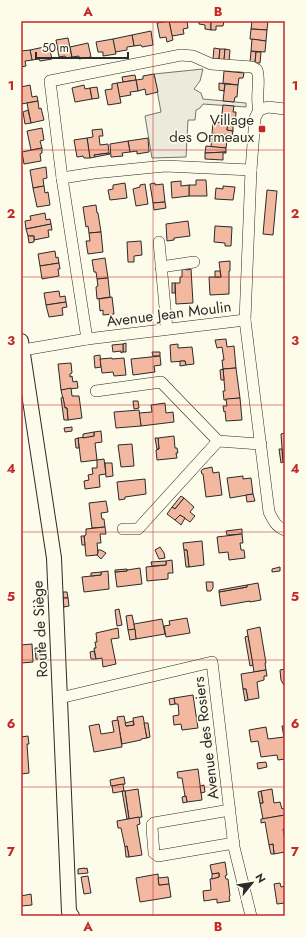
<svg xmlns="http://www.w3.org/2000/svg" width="306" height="937" font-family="Jost,sans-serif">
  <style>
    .green { fill: #ecebdb; stroke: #74746e }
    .building { fill: #f2b8a0; stroke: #2b2b2b }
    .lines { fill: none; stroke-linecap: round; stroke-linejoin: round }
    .minor-casing { stroke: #2b2b2b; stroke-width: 12 }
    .tertiary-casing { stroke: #2b2b2b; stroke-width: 16 }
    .minor { stroke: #fdfbea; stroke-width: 11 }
    .tertiary { stroke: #fdfbea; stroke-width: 14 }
    .grid { fill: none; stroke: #c62828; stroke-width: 1; stroke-opacity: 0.55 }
    .poi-dot { fill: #c62828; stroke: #fdfbea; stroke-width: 1.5 }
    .labels { text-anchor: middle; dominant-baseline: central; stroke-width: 3; stroke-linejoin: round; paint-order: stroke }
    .poi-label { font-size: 15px; fill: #2b2b2b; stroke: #fdfbea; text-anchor: end }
    .street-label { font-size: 15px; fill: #2b2b2b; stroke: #fdfbea }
    .neatline { fill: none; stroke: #c62828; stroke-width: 1.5 }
    .grid-label { font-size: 13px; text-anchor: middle; font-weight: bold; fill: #c62828 }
  </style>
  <rect width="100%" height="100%" fill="#fdfbea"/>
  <path class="green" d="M203,69L200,81L194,89L201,93L203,99L246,103V107L203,104L200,108L196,110L195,120H188L186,157L152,158L145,116L161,112L154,74Z"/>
  <g class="building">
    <path d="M169,21H187L188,28L183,29L184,34L172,36Z"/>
    <path d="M169,21L173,40L167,42L166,37L160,38L157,23Z"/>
    <path d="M199,21H211V30L205,29V25L199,24Z"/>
    <path d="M211,21H224L223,26H216V30H211Z"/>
    <path d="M252,21H268L267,30L251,29Z"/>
    <path d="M251,29L267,30L266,41L250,39Z"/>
    <path d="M151,31L153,45L142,47L141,45L134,46L132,35Z"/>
    <path d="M132,35L134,46L127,47V50L115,52L113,39Z"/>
    <path d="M68,38L72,57L66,58L65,56L59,57L56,40Z"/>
    <path d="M113,39L116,54L103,56V52H98L96,42Z"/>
    <path d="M252,39L266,41L265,52L251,51Z"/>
    <path d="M88,43L91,57L79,59V56L72,57L70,47Z"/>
    <path d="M49,46L52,59L40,61L39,59L32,60L30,50Z"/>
    <path d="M214,48L220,49L219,59H213Z"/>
    <path d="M220,49H225L224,60L219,59Z"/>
    <path d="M225,49L230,50L229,61L224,60Z"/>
    <path d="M30,50L32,60L25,61L26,66L21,67V51Z"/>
    <path d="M251,51L256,52L255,63L250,62Z"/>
    <path d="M256,52H261L260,63H255Z"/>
    <path d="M224,71L244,73L243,78H239L238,85L223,83Z"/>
    <path d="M154,74L158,92L146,95L145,89L138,91L136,80L143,79V76Z"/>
    <path d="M135,75L136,80L123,82L122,77Z"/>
    <path d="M136,80L138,91L130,92L131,95L119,97L117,83Z"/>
    <path d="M117,83L121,103L108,105L105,90L112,89V84Z"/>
    <path d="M219,83L225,84L224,91L219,90Z"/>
    <path d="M225,84L238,85L237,97H235L234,102L223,101Z"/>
    <path d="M30,85L32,97L37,96L38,101L21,104V87Z"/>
    <path d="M84,85L85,89L90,88L92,99L75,102L72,88Z"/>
    <path d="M97,87L99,98L92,99L90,88Z"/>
    <path d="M38,101L39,109L41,108L44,120L31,123L27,103Z"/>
    <path d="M223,105L234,106L233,112H236L235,124L221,122Z"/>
    <path d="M28,110L31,123L25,124L23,112Z"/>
    <path d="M213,122L228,123L227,130L233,131L232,136L212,134Z"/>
    <path d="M228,123H233V131L227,130Z"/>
    <path d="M42,128L44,140L40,141L42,148L31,150L27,131Z"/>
    <path d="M102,129L103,136H99L100,145L108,144L109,153L94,155L95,157L90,158L87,138L93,137L92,130Z"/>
    <path d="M212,134L232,136L231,142L227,141L226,148L211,147Z"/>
    <path d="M87,138L90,158H84L83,156L77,157L74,140Z"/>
    <path d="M148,138L149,152L137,154V151L130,152L128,141Z"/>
    <path d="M128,141L130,152L122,153L123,156L111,157L110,144Z"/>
    <path d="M206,146L226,148V152L205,153Z"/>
    <path d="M42,148V153L40,154L41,161L24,164L22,152Z"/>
    <path d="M226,152V153H223V160L205,159V153Z"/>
    <path d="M109,153L110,154L95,157L94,155Z"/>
    <path d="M46,167L47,178L43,179L44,186L33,188L30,170Z"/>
    <path d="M196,180H206L207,196H189V185H196Z"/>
    <path d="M181,181V186L189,185V196L172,198L171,182Z"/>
    <path d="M125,183L127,198L110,200L108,190L113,189V185Z"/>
    <path d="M155,183V185L163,184L165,202L153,203L150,184Z"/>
    <path d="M145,184L148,204L136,206L133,189L140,187V185Z"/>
    <path d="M44,186L45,193L48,192L50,205L37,207L33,188Z"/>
    <path d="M223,186L235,187L233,200L215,199L216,188L223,189Z"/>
    <path d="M267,190L277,191L273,235L263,234Z"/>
    <path d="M165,202L166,208L154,210L153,203Z"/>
    <path d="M96,205L97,213H98L101,232L89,233L88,226L86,227L83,207Z"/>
    <path d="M45,213L46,220L50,219L51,224L26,229L25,221L31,220L30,216Z"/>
    <path d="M188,221L190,236L174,238V240L167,241L166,224Z"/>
    <path d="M51,224L52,230H48L49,237L34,240V236H28L26,229Z"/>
    <path d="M215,226L232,227L231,246H225V243L214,242Z"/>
    <path d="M101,232L103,252L88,254L86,241H90L89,233Z"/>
    <path d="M28,236H34V242L29,243Z"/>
    <path d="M141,241L142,255L134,256V262H128L127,242Z"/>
    <path d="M55,251L56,258L58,257L59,263L40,266L38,254Z"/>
    <path d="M105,258L108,278L97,279L96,272H94L92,260Z"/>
    <path d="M230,261V271H229V294L210,295L209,277H221L219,262Z"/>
    <path d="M59,263L60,269H58L59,276L42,279L40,266Z"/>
    <path d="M182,269H185L187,270L191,269L193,303L176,304L175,283H180V277H182Z"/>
    <path d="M215,271H220L221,277H215Z"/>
    <path d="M108,278L110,297L97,299L96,287L98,286L97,279Z"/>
    <rect x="172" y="283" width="3" height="10"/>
    <path d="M59,291L60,297L65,296L66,302L46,305L44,293Z"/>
    <path d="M112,297L114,314L103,315V310L100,311L99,299Z"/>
    <path d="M66,302L67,307L62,308L63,315L49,317L46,305Z"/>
    <path d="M226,339L227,347L234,346L236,368L223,369L222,360H224L222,347L217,348L215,340Z"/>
    <path d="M126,343V352H123V344Z"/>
    <path d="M123,344V352L121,353V351L113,352L112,345Z"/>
    <path d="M178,344V348L192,347L194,364L186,365L185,361L171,362L170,345Z"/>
    <path d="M152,352H160V356H153Z"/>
    <path d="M100,355L101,367L95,368L94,356Z"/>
    <path d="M160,356L161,365L154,366L155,372L133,375L131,359Z"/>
    <path d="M112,358V359L124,358L126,375L114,376L113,372L102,373L100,359Z"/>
    <path d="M180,361H185L186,365L180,366Z"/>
    <path d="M71,363L72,373L70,374V377L72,376L73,382L77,381L78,388L61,390L58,364Z"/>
    <path d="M236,368L240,398L224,400L223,391H225L223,369Z"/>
    <path d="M223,369L224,380H221L220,370Z"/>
    <path d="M71,388L72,396H79L82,418L68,420L67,408H65L61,390Z"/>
    <path d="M63,397L65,408H67L68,420H64L61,398Z"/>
    <path d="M240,398L242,420L226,421L225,411L224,412L223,406H227L226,399Z"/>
    <path d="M133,401H138L139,408L134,409Z"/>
    <path d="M165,403L166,413L173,412L174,422L141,426L139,413L152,412L151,405Z"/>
    <path d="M139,410L141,426L116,428L114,412Z"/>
    <path d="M72,427V431L65,432L64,428Z"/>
    <path d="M101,431L102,442L95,443L97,460L81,462L78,438L94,436V432Z"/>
    <path d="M94,432V436L83,438V434Z"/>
    <path d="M285,433V462H283L281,434Z"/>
    <path d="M174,436L175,448H177L178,453H176L177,458L157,460L156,450L159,449L158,438Z"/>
    <path d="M78,438L79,448H76L75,439Z"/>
    <path d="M155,438H158L159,449H157Z"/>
    <path d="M132,444L134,466L121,467L118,445Z"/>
    <path d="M279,449H282L283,462L281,463Z"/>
    <path d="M104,459L106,474L99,475L100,487L85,489L84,481L89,480L88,475L93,474L92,468H97V460Z"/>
    <path d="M105,463H112L113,476L106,477Z"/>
    <path d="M212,467L213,473L219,472L222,495L206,497L203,474H202L201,471L203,469Z"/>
    <path d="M243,476V479L251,478L253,494L230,498L227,478Z"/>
    <path d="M145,479L146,494L125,497V499L119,500L117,482Z"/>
    <path d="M253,494L255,501L247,502L246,495Z"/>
    <path d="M181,496L184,498L175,509L172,507Z"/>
    <path d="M184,498L194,507L190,512L195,516L190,522L180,515L175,520L167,514L172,507L175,509Z"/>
    <path d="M106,501L108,512L101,513L102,519H104L105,527L92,528L89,503Z"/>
    <path d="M180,515L185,518L181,525L175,520Z"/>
    <path d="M105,527L106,534H100L101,543H97L98,553L97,555L86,556L84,536L86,535V529Z"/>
    <path d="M242,529V534L227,535L226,531Z"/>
    <path d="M242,534L243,543H240L241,550H244L245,558L229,560L228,552L219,553L217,537Z"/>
    <path d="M81,536H84L85,545H82Z"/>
    <path d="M202,541L204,565L189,567L187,550H184L183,543Z"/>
    <path d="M160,547L164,553L165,558L159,559L155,550Z"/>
    <path d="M98,550H101L106,553L101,559L97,555L98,553Z"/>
    <path d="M184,550H187L189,567H186Z"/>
    <path d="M172,560L173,573H168V579L147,581L146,567L166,565V561Z"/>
    <path d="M166,561V565L152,566L151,562Z"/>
    <path d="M280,567V571L272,572V569Z"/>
    <path d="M140,568L142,584L117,587L115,572L127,571V570Z"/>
    <path d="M127,569V571L115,572V570Z"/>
    <path d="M108,571L109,589L84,592L82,577L101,575V572Z"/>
    <path d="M101,572V575L91,576V573Z"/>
    <path d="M206,582H213V588L211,591H207Z"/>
    <path d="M258,583L261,600L250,602V601L221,606L219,592L247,587V585Z"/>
    <path d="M247,585V587L219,592V590Z"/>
    <path d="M63,592H67L68,598H63Z"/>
    <path d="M63,598H68L69,606L64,607Z"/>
    <path d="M119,609L122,625L117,626L115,610Z"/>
    <path d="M132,615L135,629L128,630L126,616Z"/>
    <path d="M187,618L190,633L166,637L164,626L170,625L169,621Z"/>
    <path d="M162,619L165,634L136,639L134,624Z"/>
    <path d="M260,627L266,663H265L266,670L254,672L247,630Z"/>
    <path d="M118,628L119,638L111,639L116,664L103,667L102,658L96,659L94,648H96L95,642H97L96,633Z"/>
    <path d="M135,629L136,639L130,640L128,630Z"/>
    <path d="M248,636L253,665L250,666L245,637Z"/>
    <path d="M32,644L33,662L21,663V645Z"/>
    <path d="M35,648H40L41,659H36Z"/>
    <path d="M94,651L96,659H91L90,652Z"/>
    <path d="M285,669V687L281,680L280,670Z"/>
    <path d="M266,670L267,676H264V680L257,682L259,698L248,700L246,689H243L241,674Z"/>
    <path d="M243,689H246L248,700L245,701Z"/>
    <path d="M193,695L198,728L182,730L181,724L174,725L173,716L179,715L178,704H175L174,698Z"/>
    <path d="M174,698L175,704L170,705L169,699Z"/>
    <path d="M124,716L126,726L134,725L133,718L143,716L147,738L141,739V740L122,744L117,717Z"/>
    <path d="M118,720L122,747L94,752L89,726L99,724L101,734L114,732L112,721Z"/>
    <path d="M133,721L134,725L126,726L125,723Z"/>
    <path d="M144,723H148L150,737L147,738Z"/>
    <path d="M282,726H285V759L278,760L277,755L261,757L258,741L251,742L249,730L266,727L268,739L284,737Z"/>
    <path d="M28,736L29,744H27L29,773L21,774V737Z"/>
    <path d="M266,762L267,767L258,769L257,763Z"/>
    <path d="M198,769L202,800L187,802L186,796H185L182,778H178L177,772Z"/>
    <path d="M124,777L125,784L111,786L110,780Z"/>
    <path d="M123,784L124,791L113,793L112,786Z"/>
    <path d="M204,785L205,792L201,793L200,786Z"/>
    <path d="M138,789L142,817L129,819L125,791Z"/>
    <path d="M272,789L274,803L280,802L282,809L285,808V815L263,819L260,803H263L261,791Z"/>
    <path d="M122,791H125L129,819H127Z"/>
    <path d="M261,791L263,803H260L258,792Z"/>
    <path d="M186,796L187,802L183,803L182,797Z"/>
    <path d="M285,815V829H283L285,841V852L274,854L273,844L269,845L265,822L261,823V819Z"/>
    <path d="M139,817L140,824L137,825L142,855L129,857L127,846L125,847L121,828H118L117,821Z"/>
    <path d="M273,844L274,854H271L269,845Z"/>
    <path d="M127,846L129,857H126L125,847Z"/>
    <path d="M225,862L227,875L225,876L226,879H228L230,896L229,897L230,901L217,903V899L204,901L203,891L211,890L210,879L219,877V873L212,874L210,865Z"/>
    <path d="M85,868V869L87,868L88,873L78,874V869Z"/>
    <path d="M219,873V877L212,879V874Z"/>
    <path d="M158,874L159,885L169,884L171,897L140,902L136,878Z"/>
    <path d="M88,876L91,893L84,894L81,877Z"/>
    <path d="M168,877L169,884L159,885L158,878Z"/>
    <path d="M280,883L281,887L285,886V903L277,904L274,884Z"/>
    <path d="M31,894L32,905L21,906V896Z"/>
  </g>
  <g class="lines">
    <defs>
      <g id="minor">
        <path d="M259,110L268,107L285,109"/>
        <path d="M62,178L50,81L181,55L193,56L211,64L252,67L257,70C261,83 255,97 259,110"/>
        <path d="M159,242L167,329"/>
        <path d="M161,267L194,262"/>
        <path d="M245,320L251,170L255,118L259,110"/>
        <path d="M87,339L62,178L94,173L165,166L251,170"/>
        <path d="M23,350L87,339L245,320L269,512C273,520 276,527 285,530"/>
        <path d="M96,391L161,382L218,441"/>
        <path d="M123,529H138L218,441L261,444"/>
        <path d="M60,698L212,662L234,847L251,916"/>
        <path d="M230,810L154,823L152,825V828L154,853L158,856L234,843"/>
      </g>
      <path id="tertiary" d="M21,341L54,558L69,912L72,916"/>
    </defs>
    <use href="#minor" class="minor-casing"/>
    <use href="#tertiary" class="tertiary-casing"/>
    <use href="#minor" class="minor"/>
    <use href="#tertiary" class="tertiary"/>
  </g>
  <path class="grid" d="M153,21V916M21,150H285M21,277H285M21,405H285M21,532H285M21,660H285M21,787H285"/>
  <rect class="poi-dot" x="258" y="125" width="8" height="8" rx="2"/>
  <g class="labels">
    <g class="poi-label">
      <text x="254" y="120">Village<tspan x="254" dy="17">des Ormeaux</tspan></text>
    </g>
    <g class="street-label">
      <text transform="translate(169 314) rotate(-7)">Avenue Jean Moulin</text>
      <text transform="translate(40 629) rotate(-93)">Route de Siège</text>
      <text transform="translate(206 738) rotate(-97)">Avenue des Rosiers</text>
    </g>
  </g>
  <rect width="306" height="937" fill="none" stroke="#fdfbea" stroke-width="44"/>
  <g transform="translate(252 883) rotate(60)" stroke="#fdfbea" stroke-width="3" paint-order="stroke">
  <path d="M0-3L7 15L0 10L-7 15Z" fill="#2b2b2b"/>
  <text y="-6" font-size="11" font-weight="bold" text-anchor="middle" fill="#2b2b2b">N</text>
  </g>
  <path d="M36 52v6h92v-6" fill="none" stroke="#2b2b2b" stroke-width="2"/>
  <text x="42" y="52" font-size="12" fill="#2b2b2b" stroke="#fdfbea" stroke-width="3" paint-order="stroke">50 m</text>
  <rect x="22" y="22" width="262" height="893" class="neatline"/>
  <g class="grid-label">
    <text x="88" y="16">A</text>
    <text x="218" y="16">B</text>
    <text x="11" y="90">1</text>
    <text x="295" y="90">1</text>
    <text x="11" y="218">2</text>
    <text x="295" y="218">2</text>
    <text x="11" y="345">3</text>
    <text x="295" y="345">3</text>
    <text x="11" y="473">4</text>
    <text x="295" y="473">4</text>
    <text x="11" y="601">5</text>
    <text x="295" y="601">5</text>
    <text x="11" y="728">6</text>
    <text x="295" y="728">6</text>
    <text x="11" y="856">7</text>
    <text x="295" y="856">7</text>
    <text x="88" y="931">A</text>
    <text x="218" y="931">B</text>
  </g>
</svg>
